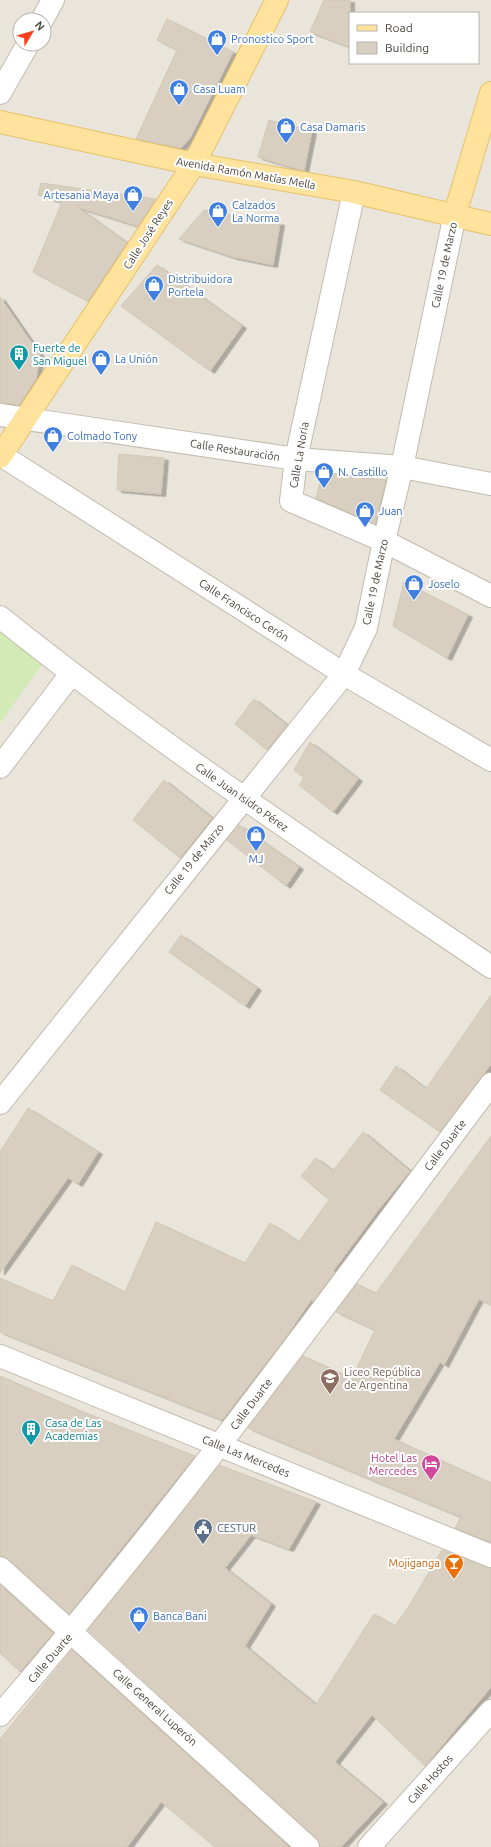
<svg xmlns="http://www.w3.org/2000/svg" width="491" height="1847" font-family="Ubuntu,sans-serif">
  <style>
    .residential { fill: #eae5da; fill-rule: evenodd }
    .green { fill: #d2eab5 }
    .building { fill: #d8cfc1; stroke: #d3c7b4; filter: url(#shadow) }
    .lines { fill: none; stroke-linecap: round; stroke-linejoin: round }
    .minor-casing { stroke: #c2bbae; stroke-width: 24 }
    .major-casing { stroke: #e6c16a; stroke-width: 24 }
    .minor { stroke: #fff; stroke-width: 22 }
    .major { stroke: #ffe39c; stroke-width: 22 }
    .labels { text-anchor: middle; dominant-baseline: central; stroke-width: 4; stroke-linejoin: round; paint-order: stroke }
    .shop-label { font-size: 11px; fill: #366cbe; stroke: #fff; text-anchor: start }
    .street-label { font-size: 11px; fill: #4b4439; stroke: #fff }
    .culture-label { font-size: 11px; fill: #0d838f; stroke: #fff; text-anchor: start }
    .education-label { font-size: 11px; fill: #785e54; stroke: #fff; text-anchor: start }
    .hotel-label { font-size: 11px; fill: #b23c85; stroke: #fff; text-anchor: end }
    .service-label { font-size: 11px; fill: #4e5e75; stroke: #fff; text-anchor: start }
    .food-label { font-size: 11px; fill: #c56008; stroke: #fff; text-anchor: end }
  </style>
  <defs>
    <filter id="shadow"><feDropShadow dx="4.5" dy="2.5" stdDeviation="0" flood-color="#0004"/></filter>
  </defs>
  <rect width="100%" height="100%" fill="#f6f3ec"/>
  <path class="residential" d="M0,0H491V1847H0ZM350,13H478V63H350ZM20,20H44V44H20Z"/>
  <path class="green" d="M0,630L43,663L0,723Z"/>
  <g class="building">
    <path d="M324,0H350V47L310,32Z"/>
    <path d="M167,19L233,52L190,138L181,148L136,139L177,50L157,40Z"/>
    <path d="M269,120L312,131L304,171L258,157Z"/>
    <path d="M41,183L156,199L138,226L77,207L127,243L88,301L33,272L62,202L38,195Z"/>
    <path d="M204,210L280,223L273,265L233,257L179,239Z"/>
    <path d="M157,265L242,326L210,371L121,306Z"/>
    <path d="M0,297L40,355L36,379L19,405L0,402Z"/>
    <path d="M119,454L164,458L161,494L117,490Z"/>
    <path d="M322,474L386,480L375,524L316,498Z"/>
    <path d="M404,582L468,615L447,658L393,626Z"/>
    <path d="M254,699L287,725L267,750L235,724Z"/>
    <path d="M310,742L358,779L333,812L299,785L304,778L294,770Z"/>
    <path d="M164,780L212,818L180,858L133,820Z"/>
    <path d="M239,825L299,867L286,886L227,840Z"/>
    <path d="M181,935L257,988L245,1006L169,952Z"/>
    <path d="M491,995V1064L440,1132L380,1090L396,1066L426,1089Z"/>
    <path d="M28,1108L98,1152L78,1184L68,1178L0,1273V1152Z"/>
    <path d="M363,1132L410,1171L379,1209L333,1271L335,1272L313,1301L311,1300L288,1334L222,1420L0,1332V1278L53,1301L72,1265L125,1292L156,1222L245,1263L270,1223L299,1242L329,1200L301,1176L316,1158L333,1171Z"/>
    <path d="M491,1136V1305L479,1299L444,1365L440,1362L394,1439L491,1483V1542L455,1528L461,1517L248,1428L303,1356L352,1378L375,1330L336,1312L357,1284L376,1293Z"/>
    <path d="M0,1376L81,1411L195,1456L69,1614L8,1559L0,1556Z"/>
    <path d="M219,1465L316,1502L289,1549L251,1535L225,1568L271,1604L245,1646L316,1705L374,1614L395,1626L409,1606L442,1550L491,1568V1687L425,1766L372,1715L335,1762L383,1802L341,1847H320L316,1838L88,1630Z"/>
    <path d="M0,1585L53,1633L20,1672L0,1653Z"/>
    <path d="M72,1650L289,1847H215L161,1802L127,1847H0V1739Z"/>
  </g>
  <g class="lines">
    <defs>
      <g id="minor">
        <path d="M42,20L53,0"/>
        <path d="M0,93L28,44"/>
        <path d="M354,192L296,459L291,501L384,541L491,596"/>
        <path d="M0,415L296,459L402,467L491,484"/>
        <path d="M1,455L344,674L491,760"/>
        <path d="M0,617C157,743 325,854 491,967"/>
        <path d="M0,767L71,674"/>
        <path d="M0,1103L344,674L366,628L384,541L402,467L455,214"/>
        <path d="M0,1356L491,1556"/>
        <path d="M0,1568L308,1847"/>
        <path d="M0,1715C175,1513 331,1297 491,1084"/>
        <path d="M369,1847L491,1711"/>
      </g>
      <g id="major">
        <path d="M0,122L194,164L354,192L491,224"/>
        <path d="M455,214L491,93"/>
        <path d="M0,457L194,164L277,0"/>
      </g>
    </defs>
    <use href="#minor" class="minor-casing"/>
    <use href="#major" class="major-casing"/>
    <use href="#minor" class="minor"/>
    <use href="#major" class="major"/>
  </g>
  <defs>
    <symbol id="shop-pin" viewBox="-11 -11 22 30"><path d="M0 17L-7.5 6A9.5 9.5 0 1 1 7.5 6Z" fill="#3f7fe0" stroke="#fff"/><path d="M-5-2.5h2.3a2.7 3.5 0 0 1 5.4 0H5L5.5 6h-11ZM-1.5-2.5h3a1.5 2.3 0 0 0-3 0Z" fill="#fff"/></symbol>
    <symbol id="building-pin" viewBox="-11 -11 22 30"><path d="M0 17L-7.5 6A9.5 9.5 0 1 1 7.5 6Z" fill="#0f9aa8" stroke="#fff"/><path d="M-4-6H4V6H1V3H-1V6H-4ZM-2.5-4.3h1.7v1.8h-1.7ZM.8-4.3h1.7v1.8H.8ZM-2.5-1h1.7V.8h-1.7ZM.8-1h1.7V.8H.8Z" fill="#fff"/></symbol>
    <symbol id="school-pin" viewBox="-11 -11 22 30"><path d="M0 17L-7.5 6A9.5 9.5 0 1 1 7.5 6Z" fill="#8d6e63" stroke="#fff"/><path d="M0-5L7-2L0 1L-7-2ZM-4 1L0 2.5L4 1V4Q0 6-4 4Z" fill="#fff"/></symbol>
    <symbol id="hotel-pin" viewBox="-11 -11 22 30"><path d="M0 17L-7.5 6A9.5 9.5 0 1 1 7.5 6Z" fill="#d1479c" stroke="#fff"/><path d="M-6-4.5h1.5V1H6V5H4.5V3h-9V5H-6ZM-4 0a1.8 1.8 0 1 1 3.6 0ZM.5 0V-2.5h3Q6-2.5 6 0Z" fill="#fff"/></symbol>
    <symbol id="civic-pin" viewBox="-11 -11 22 30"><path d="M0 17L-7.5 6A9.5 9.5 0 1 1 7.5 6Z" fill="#5c6f8a" stroke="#fff"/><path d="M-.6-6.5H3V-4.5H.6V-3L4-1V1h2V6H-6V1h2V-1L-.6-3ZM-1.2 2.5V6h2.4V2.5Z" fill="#fff"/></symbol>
    <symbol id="bar-pin" viewBox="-11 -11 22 30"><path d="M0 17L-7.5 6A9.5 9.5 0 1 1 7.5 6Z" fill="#e8710a" stroke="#fff"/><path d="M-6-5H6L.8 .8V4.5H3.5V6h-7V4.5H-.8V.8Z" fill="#fff"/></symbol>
  </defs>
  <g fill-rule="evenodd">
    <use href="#shop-pin" x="206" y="28" width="22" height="30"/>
    <use href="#shop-pin" x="168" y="78" width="22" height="30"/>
    <use href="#shop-pin" x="275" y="116" width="22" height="30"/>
    <use href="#shop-pin" x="122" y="184" width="22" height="30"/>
    <use href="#shop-pin" x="207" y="200" width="22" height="30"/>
    <use href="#shop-pin" x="143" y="274" width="22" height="30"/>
    <use href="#building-pin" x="8" y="343" width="22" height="30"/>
    <use href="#shop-pin" x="90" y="348" width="22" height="30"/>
    <use href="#shop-pin" x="42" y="425" width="22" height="30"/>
    <use href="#shop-pin" x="313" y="461" width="22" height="30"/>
    <use href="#shop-pin" x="354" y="500" width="22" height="30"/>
    <use href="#shop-pin" x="403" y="573" width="22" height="30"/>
    <use href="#shop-pin" x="245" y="824" width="22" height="30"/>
    <use href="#school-pin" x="319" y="1367" width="22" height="30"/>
    <use href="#building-pin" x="20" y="1418" width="22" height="30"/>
    <use href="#hotel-pin" x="420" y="1453" width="22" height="30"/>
    <use href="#civic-pin" x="192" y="1517" width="22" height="30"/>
    <use href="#bar-pin" x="443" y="1552" width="22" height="30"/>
    <use href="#shop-pin" x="128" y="1605" width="22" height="30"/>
  </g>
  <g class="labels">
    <g class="shop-label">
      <text x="231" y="39">Pronostico Sport</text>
      <text x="193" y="89">Casa Luam</text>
      <text x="300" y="127">Casa Damaris</text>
      <text x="119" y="195" text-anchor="end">Artesania Maya</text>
      <text x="232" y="205">Calzados<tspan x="232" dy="13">La Norma</tspan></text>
      <text x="168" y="279">Distribuidora<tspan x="168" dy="13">Portela</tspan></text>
      <text x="115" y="359">La Unión</text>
      <text x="67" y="436">Colmado Tony</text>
      <text x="338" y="472">N. Castillo</text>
      <text x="379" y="511">Juan</text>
      <text x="428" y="584">Joselo</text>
      <text x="256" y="859" text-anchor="middle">MJ</text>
      <text x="153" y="1616">Banca Bani</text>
    </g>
    <g class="street-label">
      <text transform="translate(246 173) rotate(10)">Avenida Ramón Matías Mella</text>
      <text transform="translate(148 234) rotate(-57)">Calle José Reyes</text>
      <text transform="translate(444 265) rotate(-78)">Calle 19 de Marzo</text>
      <text transform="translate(235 450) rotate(9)">Calle Restauración</text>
      <text transform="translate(299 455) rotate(-80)">Calle La Noria</text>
      <text transform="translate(375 582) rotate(-78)">Calle 19 de Marzo</text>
      <text transform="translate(244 610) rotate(33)">Calle Francisco Cerón</text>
      <text transform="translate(242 797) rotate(35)">Calle Juan Isidro Pérez</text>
      <text transform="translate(194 859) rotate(-51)">Calle 19 de Marzo</text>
      <text transform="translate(445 1145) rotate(-53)">Calle Duarte</text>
      <text transform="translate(251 1404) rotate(-53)">Calle Duarte</text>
      <text transform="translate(246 1456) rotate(22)">Calle Las Mercedes</text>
      <text transform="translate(50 1658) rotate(-49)">Calle Duarte</text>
      <text transform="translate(155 1707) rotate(42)">Calle General Luperón</text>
      <text transform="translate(430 1779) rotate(-48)">Calle Hostos</text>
    </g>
    <g class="culture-label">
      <text x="33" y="348">Fuerte de<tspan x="33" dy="13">San Miguel</tspan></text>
      <text x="45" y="1423">Casa de Las<tspan x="45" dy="13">Academias</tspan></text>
    </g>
    <g class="education-label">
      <text x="344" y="1372">Liceo República<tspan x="344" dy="13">de Argentina</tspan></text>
    </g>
    <g class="hotel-label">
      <text x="417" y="1458">Hotel Las<tspan x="417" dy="13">Mercedes</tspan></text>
    </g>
    <g class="service-label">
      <text x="217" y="1528">CESTUR</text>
    </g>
    <g class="food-label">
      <text x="440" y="1563">Mojiganga</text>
    </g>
  </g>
  <rect x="349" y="12" width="130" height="52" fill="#ffffff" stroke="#b7b4b0"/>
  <rect x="357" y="25" width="20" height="6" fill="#ffe39c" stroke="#b7b4b0"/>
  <text x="385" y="32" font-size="12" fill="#4b4439">Road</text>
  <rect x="357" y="42" width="20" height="12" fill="#d8cfc1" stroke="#b7b4b0"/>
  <text x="385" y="52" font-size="12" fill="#4b4439">Building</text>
  <g transform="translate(32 32) rotate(52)"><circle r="19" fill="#ffffff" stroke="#b7b4b0"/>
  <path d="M0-3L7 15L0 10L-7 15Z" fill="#fc3f1d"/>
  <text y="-6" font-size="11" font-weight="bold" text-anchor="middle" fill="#4b4439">N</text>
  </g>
</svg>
